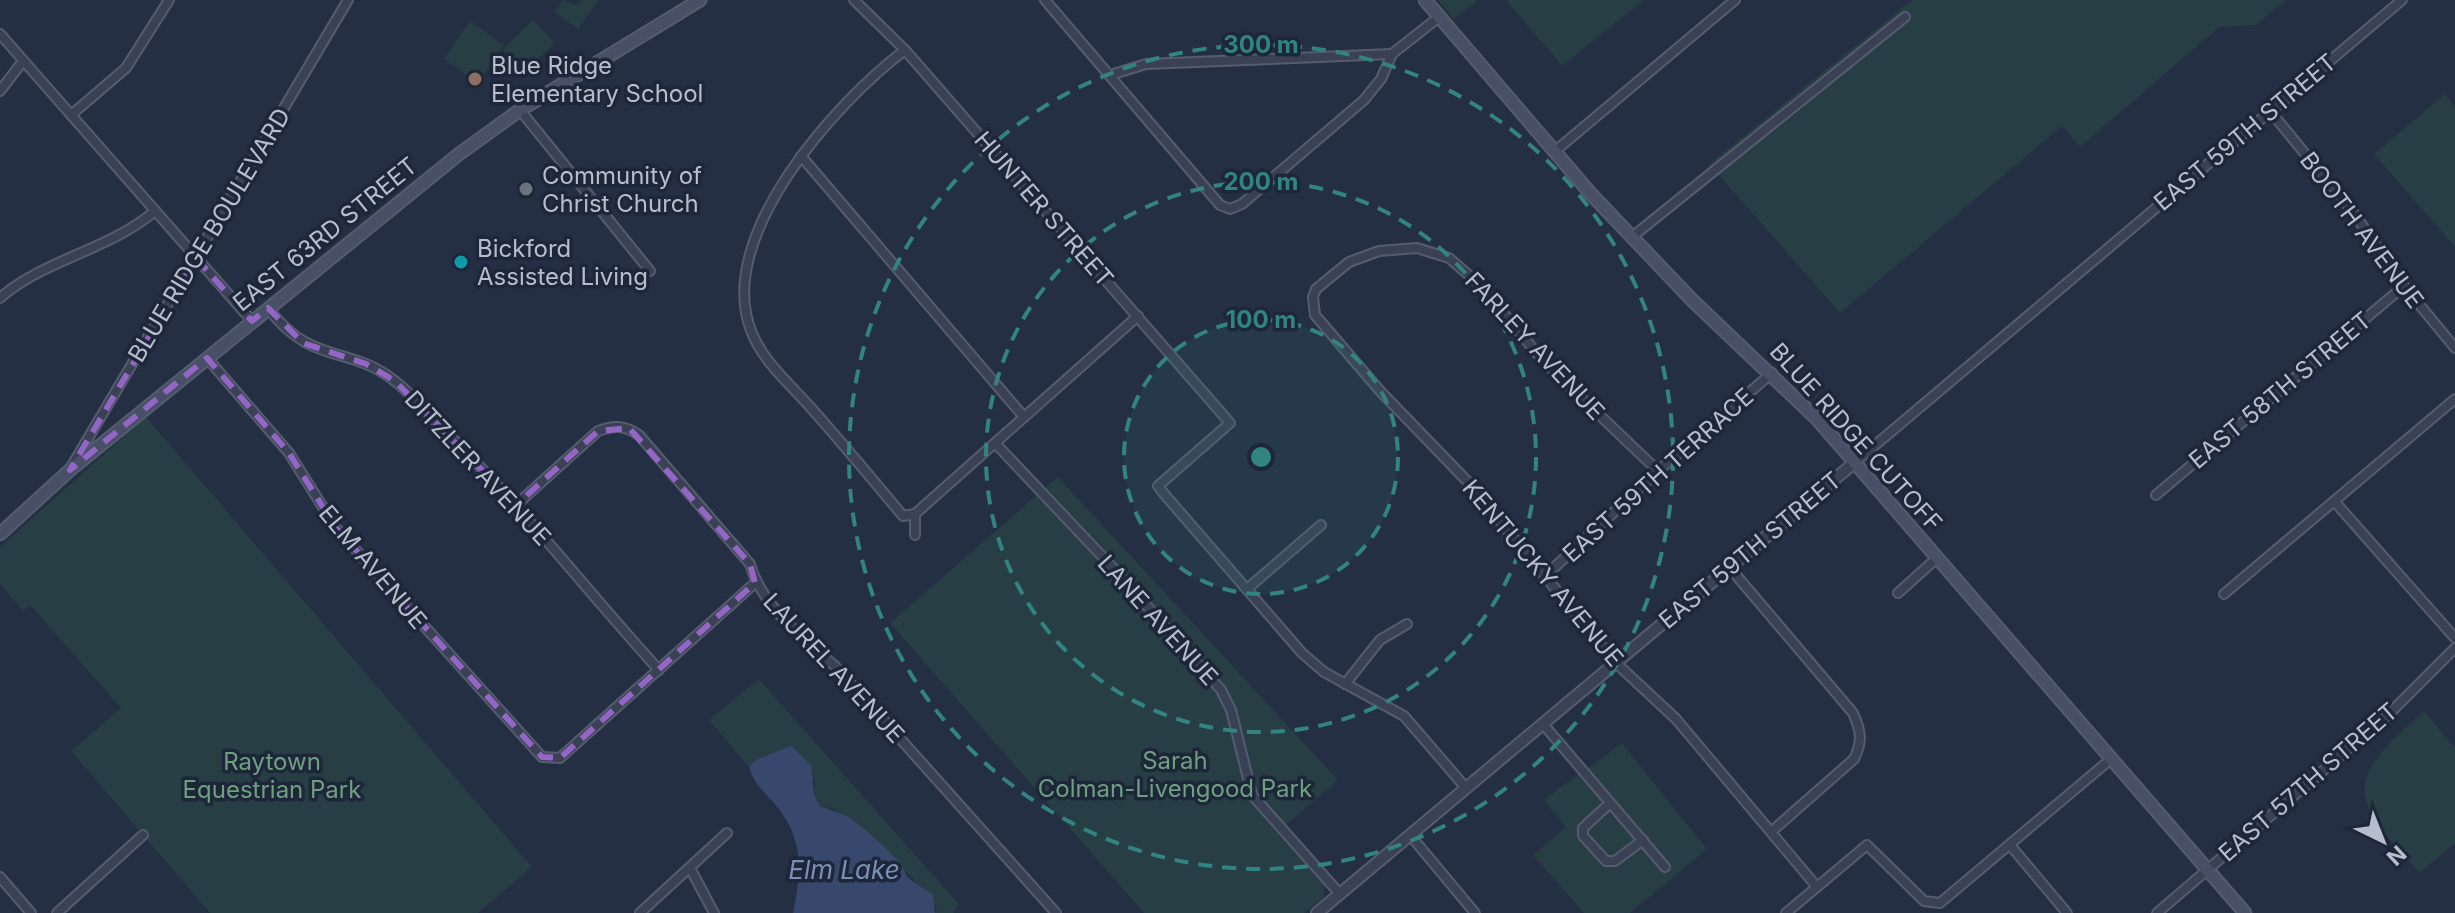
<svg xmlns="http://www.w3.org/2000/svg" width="2455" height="913" font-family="Inter,sans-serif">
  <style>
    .green { fill: #273e45 }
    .water { fill: #38486c }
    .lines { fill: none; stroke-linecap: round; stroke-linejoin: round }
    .minor-casing { stroke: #555c6e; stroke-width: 12 }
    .tertiary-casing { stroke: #555c6e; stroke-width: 14 }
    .secondary-casing { stroke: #555c6e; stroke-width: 15 }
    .minor { stroke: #3a4154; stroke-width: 8 }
    .tertiary { stroke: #3a4154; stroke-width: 10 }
    .secondary { stroke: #485067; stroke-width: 11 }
    .marked { fill: none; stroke: #9366c5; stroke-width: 6; stroke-dasharray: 16 10; stroke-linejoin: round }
    .ring { fill: none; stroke: #318481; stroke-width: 4; stroke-dasharray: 14 10 }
    .education-dot { fill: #8d6e63; stroke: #1e2639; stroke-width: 3 }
    .worship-dot { fill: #6b7280; stroke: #1e2639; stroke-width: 3 }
    .culture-dot { fill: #0f9aa8; stroke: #1e2639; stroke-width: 3 }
    .labels { text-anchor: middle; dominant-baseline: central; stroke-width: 7; stroke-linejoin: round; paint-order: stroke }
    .poi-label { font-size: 24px; fill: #b7bdcd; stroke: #1e2639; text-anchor: start }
    .street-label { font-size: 24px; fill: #b7bdcd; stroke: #1e2639 }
    .park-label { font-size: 24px; fill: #6da07f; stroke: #1e2639 }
    .water-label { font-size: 26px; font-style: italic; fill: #7d8eb6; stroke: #1e2639 }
    .centre { fill: #318481; stroke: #1e2639; stroke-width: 4 }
    .ring-label { font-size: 24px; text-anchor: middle; font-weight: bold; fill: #318481; stroke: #1e2639; stroke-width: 7; stroke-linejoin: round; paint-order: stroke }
  </style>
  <rect width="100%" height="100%" fill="#252f44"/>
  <g class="green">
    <path d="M563,0L577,5L581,0H599L578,29L555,12Z"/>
    <path d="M1438,0H1478L1454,19Z"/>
    <path d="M1506,0H1644L1562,66Z"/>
    <path d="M1912,0H2286L2256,25L2219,27L2080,147L2062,126L1840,313L1709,164Z"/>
    <path d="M533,20L555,43L525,71L503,49Z"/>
    <path d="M470,21L504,45L478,83L444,59Z"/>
    <path d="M2445,94L2455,107V247L2374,154Z"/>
    <path d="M146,417L532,867L478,913H210L71,751L121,708L30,605L23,611L0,584V547Z"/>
    <path d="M1058,477L1338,780L1278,832L1324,884V897L1304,913H1144L890,623Z"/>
    <path d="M759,679L959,904L953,913H935L937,908C907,868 873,840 833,809L820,806L814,794L815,780L756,760L749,767L709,720Z"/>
    <path d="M2424,711L2455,748V843L2420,873C2349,798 2342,782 2424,711Z"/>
    <path d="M1622,743L1707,849L1630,913H1584L1533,855L1566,827L1544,800C1570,778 1596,765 1622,743Z"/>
  </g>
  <path class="water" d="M791,746L811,765L814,794L820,806L849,817L868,832L899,861L908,878L933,895L935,913H793C802,869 804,837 773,802C763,791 753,782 749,767L756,760Z"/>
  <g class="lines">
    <defs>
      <g id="minor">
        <path d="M854,0L905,50L1230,423L1158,486L1165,495L1302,653L1324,672L1404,716L1466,788"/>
        <path d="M1045,0L1220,205L1230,209L1242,204L1364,100L1381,79L1392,54L1439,17"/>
        <path d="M0,34L252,321"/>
        <path d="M905,50C836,102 712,239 752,333C764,363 791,385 812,409C843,444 873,480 903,516L915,514"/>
        <path d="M1110,75L1146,64L1392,54"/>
        <path d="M0,91L23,61"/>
        <path d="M520,110L650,271"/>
        <path d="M2270,111L2353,212L2404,286L2455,348"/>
        <path d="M71,115L126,68L169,0"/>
        <path d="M1554,152L1735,0"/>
        <path d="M801,156L1024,417"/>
        <path d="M1632,237L1905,17"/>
        <path d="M0,298C45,259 109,250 155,211"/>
        <path d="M268,308C312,367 350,344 396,382C415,397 431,417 448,434C523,508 588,592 659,670"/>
        <path d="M207,358L289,453L336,528L542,757L560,758L755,583"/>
        <path d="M995,443L1115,570L1221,690L1231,710L1252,795L1340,894"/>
        <path d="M1854,463L2402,0"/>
        <path d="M71,467L348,0"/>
        <path d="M1658,471L1546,364L1478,283L1449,258L1417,248L1379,251L1349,262L1316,289L1313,297L1315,315L1381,392L1468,482L1616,663L1676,719L1817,887"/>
        <path d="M2156,495L2404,286"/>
        <path d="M2334,501L2455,638"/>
        <path d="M516,505L598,431C614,425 624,425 639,435L750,564C762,607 804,639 836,667L1056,913"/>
        <path d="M915,535V514L1138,316"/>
        <path d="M1730,568L1853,713C1861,731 1863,741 1854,759L1771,832"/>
        <path d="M1544,577L1658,471L1772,373"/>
        <path d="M1247,589L1321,525"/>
        <path d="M1898,593L1937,558"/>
        <path d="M2224,594L2455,399"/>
        <path d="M1345,684L1380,640L1407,624"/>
        <path d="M1543,724L1665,867"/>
        <path d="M1610,803L1583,828V836L1606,861H1615L1643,840"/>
        <path d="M1410,835L1475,913"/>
        <path d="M2010,845L2067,913"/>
        <path d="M690,868L714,913"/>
        <path d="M0,877L31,913"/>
        <path d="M57,913L143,835"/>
        <path d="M640,913L727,833"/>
        <path d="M1786,913L1867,845L1924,901L1940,903L2111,759"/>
        <path d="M2157,913L2389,714L2455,648"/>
      </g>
      <path id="tertiary" d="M1317,913L1854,463"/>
      <g id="secondary">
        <path d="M1425,0L1591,194L1693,301L1817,419L2245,913"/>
        <path d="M0,534L70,470L459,154L520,110L700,0"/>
      </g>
    </defs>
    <use href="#minor" class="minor-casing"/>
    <use href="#tertiary" class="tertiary-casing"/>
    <use href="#secondary" class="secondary-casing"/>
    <use href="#minor" class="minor"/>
    <use href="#tertiary" class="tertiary"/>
    <use href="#secondary" class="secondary"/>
  </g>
  <path class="marked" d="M196,258L252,321L268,308L303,343L366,364L395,381L516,505L598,431L629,428L750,564L755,583L560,758L542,757L336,528L289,453L207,358L70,470Z"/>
  <circle cx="1261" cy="457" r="137" fill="#318481" fill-opacity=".12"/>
  <g class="ring">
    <circle cx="1261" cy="457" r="137"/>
    <circle cx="1261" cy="457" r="275"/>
    <circle cx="1261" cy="457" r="412"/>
  </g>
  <circle class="education-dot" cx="475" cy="79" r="8"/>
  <circle class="worship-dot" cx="526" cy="189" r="8"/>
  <circle class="culture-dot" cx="461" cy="262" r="8"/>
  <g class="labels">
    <g class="poi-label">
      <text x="491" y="65">Blue Ridge<tspan x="491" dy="28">Elementary School</tspan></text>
      <text x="542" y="175">Community of<tspan x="542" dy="28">Christ Church</tspan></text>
      <text x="477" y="248">Bickford<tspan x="477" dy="28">Assisted Living</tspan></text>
    </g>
    <g class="street-label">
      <text transform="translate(2245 132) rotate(-40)">EAST 59TH STREET</text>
      <text transform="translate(1044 209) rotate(49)">HUNTER STREET</text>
      <text transform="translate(2362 230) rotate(53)">BOOTH AVENUE</text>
      <text transform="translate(325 234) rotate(-39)">EAST 63RD STREET</text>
      <text transform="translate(209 235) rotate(-59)">BLUE RIDGE BOULEVARD</text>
      <text transform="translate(1535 346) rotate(47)">FARLEY AVENUE</text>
      <text transform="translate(2280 390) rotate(-40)">EAST 58TH STREET</text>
      <text transform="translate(1856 437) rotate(48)">BLUE RIDGE CUTOFF</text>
      <text transform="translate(478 468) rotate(47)">DITZLER AVENUE</text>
      <text transform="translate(1658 475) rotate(-42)">EAST 59TH TERRACE</text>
      <text transform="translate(1750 550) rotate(-40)">EAST 59TH STREET</text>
      <text transform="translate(373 567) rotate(50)">ELM AVENUE</text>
      <text transform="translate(1543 573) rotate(50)">KENTUCKY AVENUE</text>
      <text transform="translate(1158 620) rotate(48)">LANE AVENUE</text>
      <text transform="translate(834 668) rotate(47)">LAUREL AVENUE</text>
      <text transform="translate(2308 782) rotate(-41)">EAST 57TH STREET</text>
    </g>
    <g class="park-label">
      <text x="1175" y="760">Sarah<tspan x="1175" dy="28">Colman-Livengood Park</tspan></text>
      <text x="272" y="761">Raytown<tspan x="272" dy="28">Equestrian Park</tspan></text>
    </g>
    <g class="water-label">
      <text x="844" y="869">Elm Lake</text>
    </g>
  </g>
  <circle cx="1261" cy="457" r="12" class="centre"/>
  <g class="ring-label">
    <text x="1261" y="53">300 m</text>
    <text x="1261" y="190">200 m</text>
    <text x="1261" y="328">100 m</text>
  </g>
  <g transform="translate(2383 841) rotate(137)" stroke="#1e2639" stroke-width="6" paint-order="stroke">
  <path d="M0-6L14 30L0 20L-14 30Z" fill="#b7bdcd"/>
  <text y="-12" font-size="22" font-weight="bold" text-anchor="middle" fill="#b7bdcd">N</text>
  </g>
</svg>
